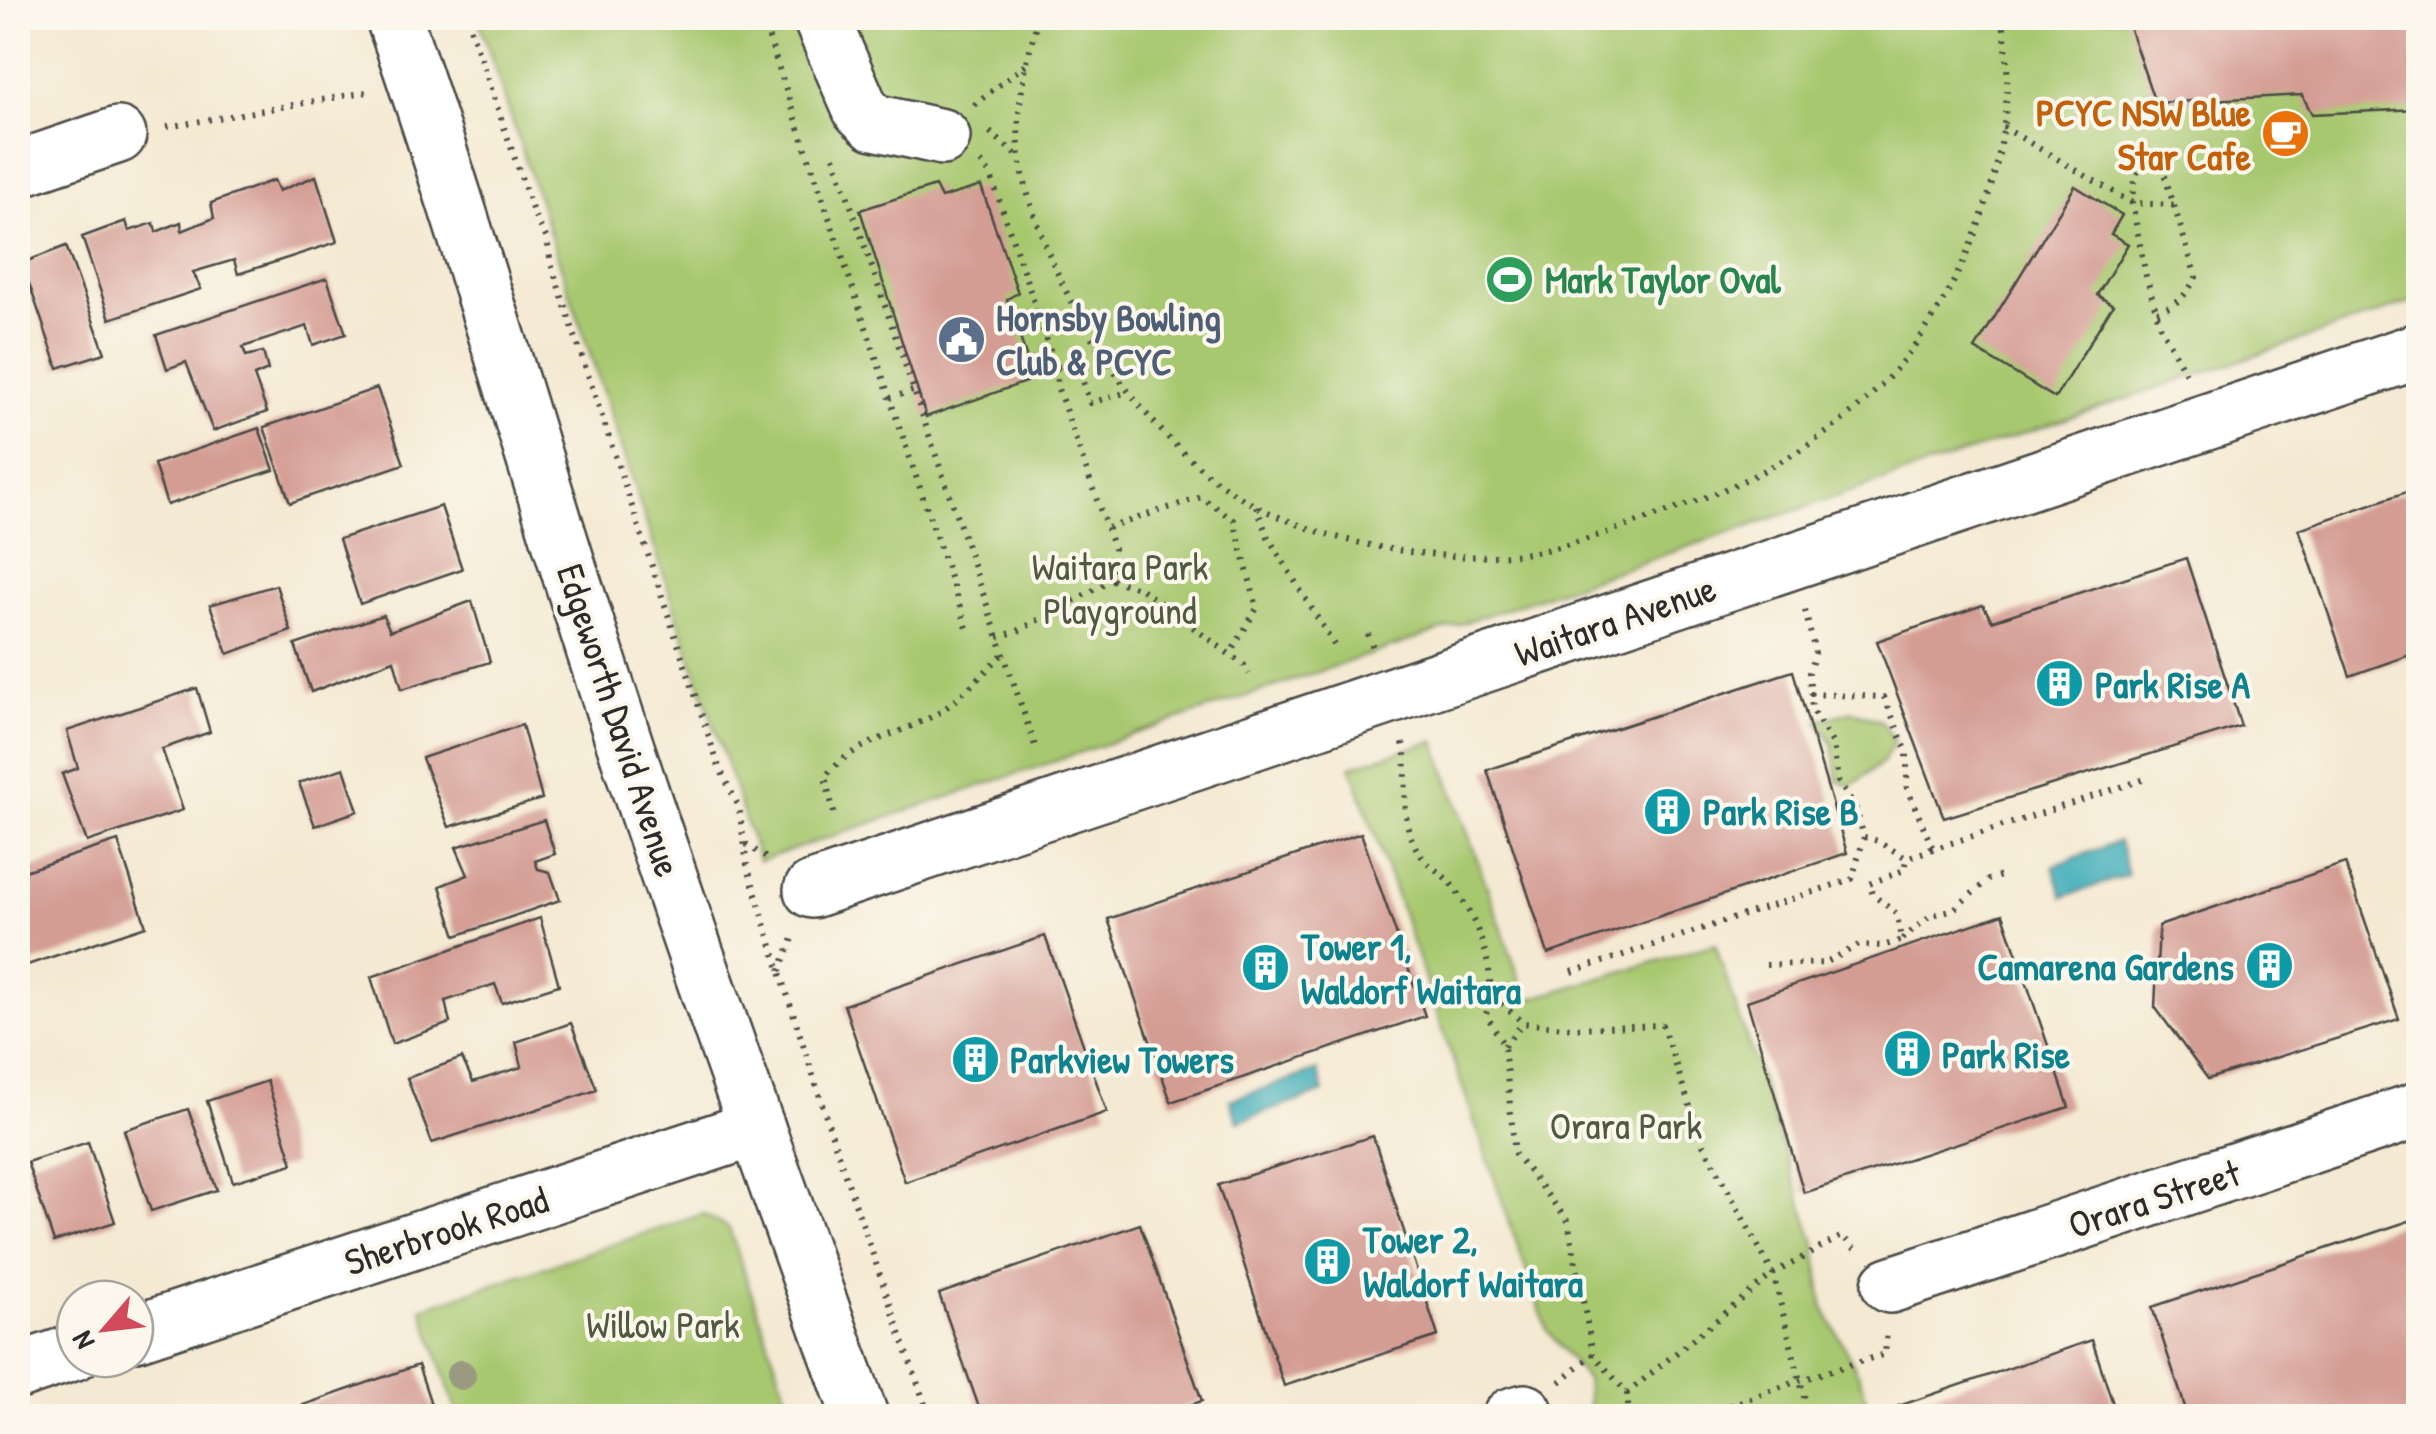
<svg xmlns="http://www.w3.org/2000/svg" width="2436" height="1434" font-family="'Patrick Hand',sans-serif">
  <style>
    .green { fill: #a8c870; stroke: #6a7a4e; stroke-width: 2.5 }
    .water { fill: #3aabb7; stroke: #326b71; stroke-width: 2.5 }
    .building { fill: #d49d94 }
    .lines { fill: none; stroke-linecap: round; stroke-linejoin: round }
    .minor-casing { stroke: #494844; stroke-width: 60 }
    .major-casing { stroke: #494844; stroke-width: 60 }
    .path { stroke: #494844; stroke-width: 6; stroke-dasharray: 2.5 8; stroke-linecap: butt }
    .minor { stroke: #fff; stroke-width: 55 }
    .major { stroke: #fff; stroke-width: 55 }
    .tree { fill: #9a9a82 }
    .labels { text-anchor: middle; dominant-baseline: central; stroke-width: 8; stroke-linejoin: round; paint-order: stroke }
    .food-label { font-size: 38px; font-weight: bold; fill: #c56008; stroke: #fbf7ec; text-anchor: end }
    .leisure-label { font-size: 38px; font-weight: bold; fill: #27864d; stroke: #fbf7ec; text-anchor: start }
    .service-label { font-size: 38px; font-weight: bold; fill: #4e5e75; stroke: #fbf7ec; text-anchor: start }
    .park-label { font-size: 38px; fill: #505a40; stroke: #fbf7ec }
    .street-label { font-size: 38px; fill: #2b2b2b; stroke: #fbf7ec }
    .culture-label { font-size: 38px; font-weight: bold; fill: #0d838f; stroke: #fbf7ec; text-anchor: start }
  </style>
  <rect width="100%" height="100%" fill="#fbf7ec"/>
  <filter id="ink" filterUnits="userSpaceOnUse"><feTurbulence type="fractalNoise" baseFrequency=".01" numOctaves="2"/><feDisplacementMap in="SourceGraphic" scale="20" xChannelSelector="R" yChannelSelector="G"/><feConvolveMatrix kernelMatrix="1 2 1 2 8 2 1 2 1" color-interpolation-filters="sRGB"/></filter>
  <filter id="wash" filterUnits="userSpaceOnUse"><feTurbulence type="fractalNoise" baseFrequency=".0048" numOctaves="4" result="noise"/><feDisplacementMap in="SourceGraphic" scale="40" xChannelSelector="R" yChannelSelector="G"/><feGaussianBlur stdDeviation="2.25" result="paint"/><feColorMatrix in="noise" values="0 0 0 0 0 0 0 0 0 0 0 0 0 0 0 0 0 1.4 0 .05"/><feComposite in="paint" operator="in"/></filter>
  <g filter="url(#wash)">
    <rect width="100%" height="100%" fill="#f4e9d2"/>
    <g class="green">
      <path d="M478,18H2418V300L759,861Z"/>
      <path d="M1853,711L1882,721L1894,742L1883,762L1851,786L1838,781L1833,744L1818,721Z"/>
      <path d="M1435,741L1527,1000L1715,944L1815,1243L1823,1306L1859,1376L1872,1416H1590L1586,1379L1547,1330L1351,766Z"/>
      <path d="M703,1214L729,1228L794,1416H458L422,1308Z"/>
    </g>
    <g class="water">
      <path d="M2119,841L2128,875L2063,897L2053,866Z"/>
      <path d="M1317,1070L1324,1092L1238,1122L1230,1100Z"/>
    </g>
    <g id="blocks">
      <g class="building">
        <path d="M2126,18H2418V109L2312,114L2302,95L2155,103Z"/>
        <path d="M316,176L337,242L238,274L234,260L193,272L201,289L110,319L82,237L126,221L129,231L154,223L156,232L181,222L182,231L214,218L211,203L274,180L279,191Z"/>
        <path d="M935,186L941,198L981,186L1018,293L1007,299L1034,379L926,417L860,210Z"/>
        <path d="M2075,186L2122,215L2111,234L2128,244L2097,295L2113,305L2055,398L1975,349Z"/>
        <path d="M66,246L105,353L58,368L22,263Z"/>
        <path d="M327,278L346,334L313,345L307,326L243,347L246,356L263,352L268,370L254,376L267,412L213,431L186,362L167,369L156,335Z"/>
        <path d="M377,388L404,464L290,503L264,427Z"/>
        <path d="M259,428L274,470L167,505L154,464Z"/>
        <path d="M2418,488V652L2350,676L2299,529Z"/>
        <path d="M441,506L462,569L360,604L339,539Z"/>
        <path d="M2186,558L2241,726L1944,818L1877,641L1983,605L1992,621Z"/>
        <path d="M276,585L291,631L228,654L210,605Z"/>
        <path d="M472,601L490,662L402,689L394,660L311,692L295,645L383,615L390,631Z"/>
        <path d="M1793,671L1847,853L1548,954L1487,770Z"/>
        <path d="M197,688L210,732L162,749L183,810L87,842L62,774L78,768L67,731Z"/>
        <path d="M522,725L542,799L449,827L422,758Z"/>
        <path d="M344,768L358,811L315,826L299,783Z"/>
        <path d="M544,820L555,854L535,861L538,869L550,872L560,900L456,936L440,886L468,875L456,847Z"/>
        <path d="M1361,833L1425,1016L1171,1102L1108,919Z"/>
        <path d="M118,841L146,926L18,968V873Z"/>
        <path d="M2345,863L2399,1019L2208,1079L2155,1007L2159,926Z"/>
        <path d="M2003,914L2069,1107L1804,1193L1747,1001Z"/>
        <path d="M540,918L559,985L502,1003L495,984L445,1001L450,1023L392,1044L371,977Z"/>
        <path d="M1045,936L1107,1112L905,1182L844,1005Z"/>
        <path d="M571,1023L597,1090L432,1143L407,1078L462,1058L473,1082L522,1067L516,1042Z"/>
        <path d="M267,1081L293,1164L233,1182L207,1101Z"/>
        <path d="M188,1109L217,1190L151,1211L124,1130Z"/>
        <path d="M1373,1136L1438,1336L1284,1386L1218,1185Z"/>
        <path d="M88,1142L115,1222L54,1242L27,1162Z"/>
        <path d="M2418,1218V1416H2188L2152,1307Z"/>
        <path d="M1140,1224L1202,1401L1156,1416H982L939,1294Z"/>
        <path d="M2092,1340L2117,1416H1883L1881,1412Z"/>
        <path d="M418,1365L435,1416H272Z"/>
      </g>
    </g>
  </g>
  <g filter="url(#ink)">
    <use href="#blocks" fill-opacity="0" stroke="#494844" stroke-width="2.5"/>
    <g class="lines">
      <defs>
        <g id="minor">
          <path d="M821,18L861,110L874,122L942,137"/>
          <path d="M18,169L118,135"/>
          <path d="M812,890L2418,351"/>
          <path d="M1890,1285L2418,1110"/>
          <path d="M1511,1416L1525,1412"/>
        </g>
        <g id="major">
          <path d="M394,18C467,227 527,441 595,652C677,909 769,1163 860,1416"/>
          <path d="M135,1333L757,1128"/>
          <path d="M18,1371L75,1352"/>
        </g>
      </defs>
      <use href="#minor" class="minor-casing"/>
      <use href="#major" class="major-casing"/>
      <g class="path">
        <path d="M467,18L534,215L547,239L551,264L719,767L739,807L747,865L780,972L840,1160L929,1416"/>
        <path d="M762,18L967,628"/>
        <path d="M1038,18C1026,63 1014,110 1020,157C1027,209 1058,281 1085,326C1124,394 1184,467 1254,505C1329,544 1436,564 1520,554C1558,550 1596,536 1632,524C1735,490 1835,446 1904,359C1944,309 1972,250 1990,190C2006,135 2013,74 2002,18"/>
        <path d="M974,105L1026,64"/>
        <path d="M167,127L367,92"/>
        <path d="M2003,127L2132,203L2175,205"/>
        <path d="M990,132L1020,158"/>
        <path d="M834,156L1035,746"/>
        <path d="M981,162L991,176L1056,367L1076,361L1090,403L1128,392"/>
        <path d="M2157,312C2177,305 2186,296 2196,277L2163,170L2147,153L2134,179L2132,203L2146,276L2161,328L2187,376"/>
        <path d="M890,398L913,391"/>
        <path d="M1256,506L1268,537L1334,645"/>
        <path d="M1108,528L1201,497L1234,520L1257,608L1230,654"/>
        <path d="M1112,580L1141,589L1244,665L1249,674"/>
        <path d="M1368,634L1374,650"/>
        <path d="M998,637L1018,631L1112,580L1114,549L1057,386L1056,367"/>
        <path d="M1810,694L1884,697L1907,752V788L1933,849"/>
        <path d="M1403,743C1410,772 1400,809 1411,837C1423,868 1439,867 1455,889C1478,921 1500,978 1486,1014L1504,1046L1515,1154L1568,1221L1593,1354L1627,1393L1773,1274L1842,1236L1858,1252"/>
        <path d="M834,813L825,777C852,742 896,736 933,716C956,704 983,673 1003,654"/>
        <path d="M1864,837L1878,841L1906,858L2148,778"/>
        <path d="M746,844L772,862"/>
        <path d="M1902,939L1930,916L1954,909L1988,880L2007,874"/>
        <path d="M1766,965L1825,963L1859,945L1883,946L1901,940L1897,914L1873,895L1869,884L1904,870L1906,858"/>
        <path d="M780,971L794,936"/>
        <path d="M1572,972L1852,879L1864,837L1856,809L1838,781L1833,744L1812,710L1809,673L1815,652L1804,606"/>
        <path d="M1494,996L1523,1023L1576,1028L1662,1025L1703,1144L1773,1274L1809,1416"/>
        <path d="M1504,1046L1523,1023"/>
        <path d="M1560,1382L1593,1354"/>
        <path d="M1627,1393L1629,1416"/>
        <path d="M1700,1416L1801,1380L1885,1354L1887,1331"/>
      </g>
      <use href="#minor" class="minor"/>
      <use href="#major" class="major"/>
    </g>
    <circle class="tree" cx="461" cy="1375" r="15"/>
  </g>
  <defs>
    <symbol id="cafe-disc" viewBox="-11 -11 22 22"><circle r="9.5" fill="#e8710a" stroke="#fbf7ec"/><path d="M-5.5-4.5H6V0H3Q3 3.5 0 3.5H-2.5Q-5.5 3.5-5.5 0ZM3-3.2v2h1.7v-2ZM-6 4.5H4V6H-6Z" fill="#fff"/></symbol>
    <symbol id="stadium-disc" viewBox="-11 -11 22 22"><circle r="9.5" fill="#2e9e5b" stroke="#fbf7ec"/><path d="M0-5a6.5 5 0 1 0 0 10a6.5 5 0 1 0 0-10ZM-3.5-1.8h7v3.6h-7Z" fill="#fff"/></symbol>
    <symbol id="civic-disc" viewBox="-11 -11 22 22"><circle r="9.5" fill="#5c6f8a" stroke="#fbf7ec"/><path d="M-.6-6.5H3V-4.5H.6V-3L4-1V1h2V6H-6V1h2V-1L-.6-3ZM-1.2 2.5V6h2.4V2.5Z" fill="#fff"/></symbol>
    <symbol id="building-disc" viewBox="-11 -11 22 22"><circle r="9.5" fill="#0f9aa8" stroke="#fbf7ec"/><path d="M-4-6H4V6H1V3H-1V6H-4ZM-2.5-4.3h1.7v1.8h-1.7ZM.8-4.3h1.7v1.8H.8ZM-2.5-1h1.7V.8h-1.7ZM.8-1h1.7V.8H.8Z" fill="#fff"/></symbol>
  </defs>
  <g fill-rule="evenodd">
    <use href="#cafe-disc" x="2258" y="106" width="55" height="55"/>
    <use href="#stadium-disc" x="1482" y="252" width="55" height="55"/>
    <use href="#civic-disc" x="934" y="312" width="55" height="55"/>
    <use href="#building-disc" x="2032" y="656" width="55" height="55"/>
    <use href="#building-disc" x="1640" y="784" width="55" height="55"/>
    <use href="#building-disc" x="2242" y="938" width="55" height="55"/>
    <use href="#building-disc" x="1238" y="940" width="55" height="55"/>
    <use href="#building-disc" x="1880" y="1026" width="55" height="55"/>
    <use href="#building-disc" x="948" y="1032" width="55" height="55"/>
    <use href="#building-disc" x="1300" y="1234" width="55" height="55"/>
  </g>
  <g class="labels">
    <g class="food-label">
      <text x="2251" y="112">PCYC NSW Blue<tspan x="2251" dy="44">Star Cafe</tspan></text>
    </g>
    <g class="leisure-label">
      <text x="1545" y="279">Mark Taylor Oval</text>
    </g>
    <g class="service-label">
      <text x="996" y="317">Hornsby Bowling<tspan x="996" dy="44">Club &amp; PCYC</tspan></text>
    </g>
    <g class="park-label">
      <text x="1120" y="566">Waitara Park<tspan x="1120" dy="44">Playground</tspan></text>
      <text x="1626" y="1125">Orara Park</text>
      <text x="663" y="1324">Willow Park</text>
    </g>
    <g class="street-label">
      <text transform="translate(1615 620) rotate(-19)">Waitara Avenue</text>
      <text transform="translate(620 720) rotate(72)">Edgeworth David Avenue</text>
      <text transform="translate(2154 1198) rotate(-18)">Orara Street</text>
      <text transform="translate(446 1230) rotate(-18)">Sherbrook Road</text>
    </g>
    <g class="culture-label">
      <text x="2095" y="684">Park Rise A</text>
      <text x="1703" y="811">Park Rise B</text>
      <text x="1301" y="946">Tower 1,<tspan x="1301" dy="44">Waldorf Waitara</tspan></text>
      <text x="2234" y="966" text-anchor="end">Camarena Gardens</text>
      <text x="1942" y="1054">Park Rise</text>
      <text x="1010" y="1059">Parkview Towers</text>
      <text x="1363" y="1239">Tower 2,<tspan x="1363" dy="44">Waldorf Waitara</tspan></text>
    </g>
  </g>
  <rect width="2436" height="1434" fill="none" stroke="#fbf7ec" stroke-width="60"/>
  <g transform="translate(105 1329) rotate(242)"><circle r="48" fill="#fbf7ec" stroke="#a8a59f" stroke-width="2.5"/>
  <path d="M0-8L18 38L0 25L-18 38Z" fill="#d1495b"/>
  <text y="-15" font-size="28" font-weight="bold" text-anchor="middle" fill="#2b2b2b">N</text>
  </g>
</svg>
